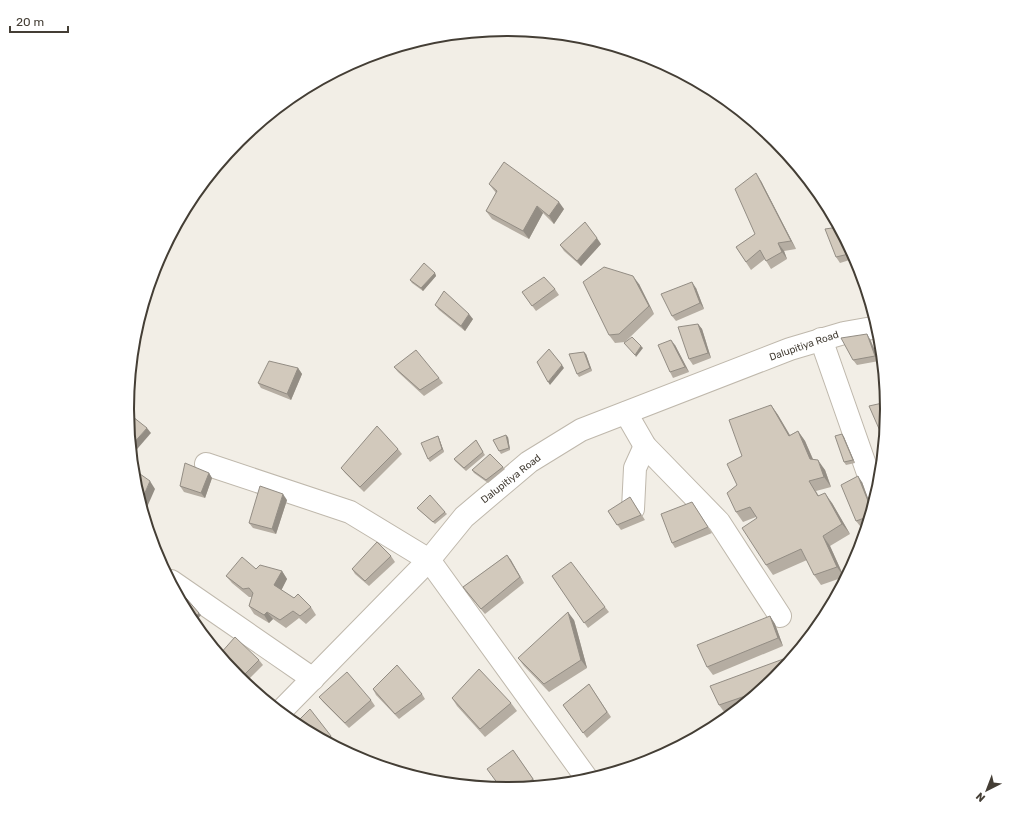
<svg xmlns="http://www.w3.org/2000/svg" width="1015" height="818" font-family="Rubik,sans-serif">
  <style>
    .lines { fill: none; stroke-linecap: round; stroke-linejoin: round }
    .minor-casing { stroke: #bfb8ac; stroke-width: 24 }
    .minor { stroke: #fff; stroke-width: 22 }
    .wall { fill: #b5ada2 }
    .shaded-wall { fill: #938d84 }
    .building { fill: #d2c9bc; stroke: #938d84 }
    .labels { text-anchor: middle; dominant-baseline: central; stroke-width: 3.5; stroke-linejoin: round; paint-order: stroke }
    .street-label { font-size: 10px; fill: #443e35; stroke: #fff }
    .rim { fill: none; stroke: #443e35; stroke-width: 2 }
  </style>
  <rect width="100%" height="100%" fill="#f2eee6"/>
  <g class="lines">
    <defs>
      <g id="minor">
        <path d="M821,339L876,496"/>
        <path d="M626,413L645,446L719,522L780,616"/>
        <path d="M206,464L350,512L429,560L588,780"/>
        <path d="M633,509L635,468L645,446"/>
        <path d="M171,581L313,679"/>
        <path d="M280,712L429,560L464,517L529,462L581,430L790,349L844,333L878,327"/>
      </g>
    </defs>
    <use href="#minor" class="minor-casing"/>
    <use href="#minor" class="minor"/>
  </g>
  <g class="wall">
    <path d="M761,181L796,249L784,251L787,259L771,269L765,259L751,270L736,247L755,234Z"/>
    <path d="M489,184L564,209L554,224L543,213L529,239L492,219L486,211L496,193Z"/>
    <path d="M839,227L856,258L840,263L836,257Z"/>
    <path d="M601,244L581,266L564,251L560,245Z"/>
    <path d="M435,273L436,276L423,291L412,283L410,280Z"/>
    <path d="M639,284L654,314L625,342L615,343L609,335Z"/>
    <path d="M696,288L704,309L676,321L672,316Z"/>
    <path d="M555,289L559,295L536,311L522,292Z"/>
    <path d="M435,305L473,319L465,331L439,310Z"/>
    <path d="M698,324L702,329L711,358L693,365L689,359Z"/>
    <path d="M870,339L879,361L857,365L853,360Z"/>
    <path d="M675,345L689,372L673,378L670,372Z"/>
    <path d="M586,354L592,371L579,377L577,374Z"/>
    <path d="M394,367L439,378L443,383L424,396L398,372Z"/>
    <path d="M298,368L302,374L291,400L261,388L258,383Z"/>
    <path d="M771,405L778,415L790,435L798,431L805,441L813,459L825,470L831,487L816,491L819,496L832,503L850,534L830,546L844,577L821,585L814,575L807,560L773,575L766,565L757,518L756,517L743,522L736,512L737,485L742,456Z"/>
    <path d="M888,409L885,437H884L880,431Z"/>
    <path d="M842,434L844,437L855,463L846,465L844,462Z"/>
    <path d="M438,436L439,438L444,452L430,462L428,459Z"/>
    <path d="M508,437L510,450L501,454L493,440Z"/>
    <path d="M476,440L485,455L466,471L455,461L454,459Z"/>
    <path d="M398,449L402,454L364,492L345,473L341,468Z"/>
    <path d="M503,467L505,469L488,483L474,473L472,470Z"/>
    <path d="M209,473L212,478L205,498L184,492L180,486Z"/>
    <path d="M862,482L872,509L868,523L860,526L856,521Z"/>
    <path d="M287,500L276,534L253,528L249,523Z"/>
    <path d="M633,502L645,520L621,530L608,511Z"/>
    <path d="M692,502L712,533L675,548L672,543Z"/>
    <path d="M417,508L445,512L447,514L435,524L419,510Z"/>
    <path d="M507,555L524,583L485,614L466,592L463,587Z"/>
    <path d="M391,556L395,562L369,586L355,574L352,569Z"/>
    <path d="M256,569L282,571L287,579L281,590L294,598L311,607L316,615L306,624L299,618L286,628L273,619L269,623L254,614L249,606L252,597H249L232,583L226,576Z"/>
    <path d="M552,576L605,607L609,612L588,628Z"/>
    <path d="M770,616L775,624L783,646L713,675L707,667Z"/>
    <path d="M574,620L587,668L549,692L524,666L518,658Z"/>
    <path d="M220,654L259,660L263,665L246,682L235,673Z"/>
    <path d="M786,658L789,662L776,678L740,708L725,713L719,705Z"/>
    <path d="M589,684L611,717L587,738L563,705Z"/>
    <path d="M373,689L422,694L425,699L399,719L376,695Z"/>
    <path d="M319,697L371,700L375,706L349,728L323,702Z"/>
    <path d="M452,698L511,703L517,711L485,737L457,706Z"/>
    <path d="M295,724L331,736L335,741L332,744Z"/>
    <path d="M513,750L537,784L533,786L507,789Z"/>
  </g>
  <g class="shaded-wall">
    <path d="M756,173L761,181L796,249L791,241Z"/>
    <path d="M559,202L564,209L554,224L549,216Z"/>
    <path d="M537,206L543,213L529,239L523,231Z"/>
    <path d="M597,238L601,244L581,266L577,261Z"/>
    <path d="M778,243L784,251L787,259L782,252Z"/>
    <path d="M435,273L436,276L423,291L421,288Z"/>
    <path d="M633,276L639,284L654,314L649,306Z"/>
    <path d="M692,282L696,288L704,309L700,303Z"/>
    <path d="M469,314L473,319L465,331L461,326Z"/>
    <path d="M698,324L702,329L711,358L708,353Z"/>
    <path d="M867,334L870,339L879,361L875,356Z"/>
    <path d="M671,340L675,345L689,372L685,367Z"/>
    <path d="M641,346L643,348L636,357L635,355Z"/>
    <path d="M584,352L586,354L592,371L590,368Z"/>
    <path d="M562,365L564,368L550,385L548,382Z"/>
    <path d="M298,368L302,374L291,400L287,394Z"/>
    <path d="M771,405L778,415L796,446L789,436Z"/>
    <path d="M147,428L151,433L132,455L131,446Z"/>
    <path d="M798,431L805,441L817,469L810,459Z"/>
    <path d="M842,434L844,437L855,463L853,460Z"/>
    <path d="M506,435L508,437L510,450L509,448Z"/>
    <path d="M438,436L439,438L444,452L442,449Z"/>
    <path d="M818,460L825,470L831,487L824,477Z"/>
    <path d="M209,473L212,478L205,498L201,493Z"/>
    <path d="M858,476L862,482L872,509V511Z"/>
    <path d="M150,481L155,489L144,514L141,502Z"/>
    <path d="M825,493L832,503L850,534L842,524Z"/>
    <path d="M283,494L287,500L276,534L272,529Z"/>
    <path d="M823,536L830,546L844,577L837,567Z"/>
    <path d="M507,555L511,560L524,583L520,577Z"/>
    <path d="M282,571L287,579L280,593L274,585Z"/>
    <path d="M267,612L273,619L269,623L264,615Z"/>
    <path d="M568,612L574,620L587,668L581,660Z"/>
    <path d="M199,613L201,615L194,624L192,621Z"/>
    <path d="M770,616L775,624L783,646L778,638Z"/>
  </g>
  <g class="building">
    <path d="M504,162L559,202L549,216L537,206L523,231L486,211L497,191L489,184Z"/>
    <path d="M756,173L791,241L778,243L782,252L766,261L760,250L746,262L736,247L755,234L735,189Z"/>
    <path d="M585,222L597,238L577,261L560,245Z"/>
    <path d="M839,227L853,253L836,257L825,229Z"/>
    <path d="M424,263L435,273L421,288L410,280Z"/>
    <path d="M604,267L633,276L649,306L619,334L609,335L583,282Z"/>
    <path d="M544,277L555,289L532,306L522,292Z"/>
    <path d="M692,282L700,303L672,316L661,294Z"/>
    <path d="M444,291L469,314L461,326L435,305Z"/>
    <path d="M698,324L708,353L689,359L678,327Z"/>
    <path d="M867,334L875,356L853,360L841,338Z"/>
    <path d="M632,337L641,346L635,355L624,343Z"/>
    <path d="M671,340L685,367L670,372L658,345Z"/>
    <path d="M549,349L562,365L548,382L537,362Z"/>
    <path d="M416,350L439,378L420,390L394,367Z"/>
    <path d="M584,352L590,368L577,374L569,354Z"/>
    <path d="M269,361L298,368L287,394L258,383Z"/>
    <path d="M887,402L888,409L885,431H880L869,406Z"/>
    <path d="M771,405L789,436L798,431L810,459L818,460L824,477L809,481L818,496L825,493L842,524L823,536L837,567L814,575L801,549L766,565L742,528L757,518L750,507L736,512L727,493L737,485L727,464L742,456L729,420Z"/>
    <path d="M128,413L147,428L131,446Z"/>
    <path d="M377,426L398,449L360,487L341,468Z"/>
    <path d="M842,434L853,460L844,462L835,436Z"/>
    <path d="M506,435L509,448L499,451L493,440Z"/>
    <path d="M438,436L442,449L428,459L421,443Z"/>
    <path d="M476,440L483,452L464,468L454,459Z"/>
    <path d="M490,454L503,467L486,480L472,470Z"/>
    <path d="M185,463L209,473L201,493L180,486Z"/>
    <path d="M133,469L150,481L141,502L135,483Z"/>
    <path d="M858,476L872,511L870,516L856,521L841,485Z"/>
    <path d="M260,486L283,494L272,529L249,523Z"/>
    <path d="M430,495L445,512L433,522L417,508Z"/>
    <path d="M630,497L641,515L617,525L608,511Z"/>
    <path d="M692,502L708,527L672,543L661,514Z"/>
    <path d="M377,542L391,556L365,581L352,569Z"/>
    <path d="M507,555L520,577L481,609L463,587Z"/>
    <path d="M242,557L256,569L260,565L282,571L274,585L294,598L298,594L311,607L300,616L293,611L280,620L267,612L264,615L249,606L253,593L249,588L243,589L226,576Z"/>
    <path d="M571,562L605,607L584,623L552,576Z"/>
    <path d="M186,598L199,613L192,621L182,602Z"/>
    <path d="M568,612L581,660L544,684L518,658Z"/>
    <path d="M770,616L778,638L707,667L697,645Z"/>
    <path d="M235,637L259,660L242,677L229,666L220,654Z"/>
    <path d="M786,658L788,663L776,678L760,691L719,705L710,686Z"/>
    <path d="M397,665L422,694L395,714L373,689Z"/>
    <path d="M479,669L511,703L480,729L452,698Z"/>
    <path d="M347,672L371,700L345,723L319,697Z"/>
    <path d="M589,684L607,712L583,733L563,705Z"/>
    <path d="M310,709L331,736L326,741L295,724Z"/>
    <path d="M339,745L353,755L337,747Z"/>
    <path d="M513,750L533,779L521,788L507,789L501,788L487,769Z"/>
  </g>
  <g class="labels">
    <g class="street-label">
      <text transform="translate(804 346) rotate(-19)">Dalupitiya Road</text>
      <text transform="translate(511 479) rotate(-38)">Dalupitiya Road</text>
    </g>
  </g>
  <path d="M0 0H1015V818H0ZM134 409a373 373 0 1 1 746 0a373 373 0 1 1-746 0Z" fill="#fff" fill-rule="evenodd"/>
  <path class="rim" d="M134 409a373 373 0 1 1 746 0a373 373 0 1 1-746 0Z"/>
  <g transform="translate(987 790) rotate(222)" stroke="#ffffff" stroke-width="3" paint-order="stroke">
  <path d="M0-3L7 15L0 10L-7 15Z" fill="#443e35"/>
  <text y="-6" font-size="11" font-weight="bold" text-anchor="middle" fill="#443e35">N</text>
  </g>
  <path d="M10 26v6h58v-6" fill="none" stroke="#443e35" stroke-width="2"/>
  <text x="16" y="26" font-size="12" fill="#443e35" stroke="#ffffff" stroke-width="3" paint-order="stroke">20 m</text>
</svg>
